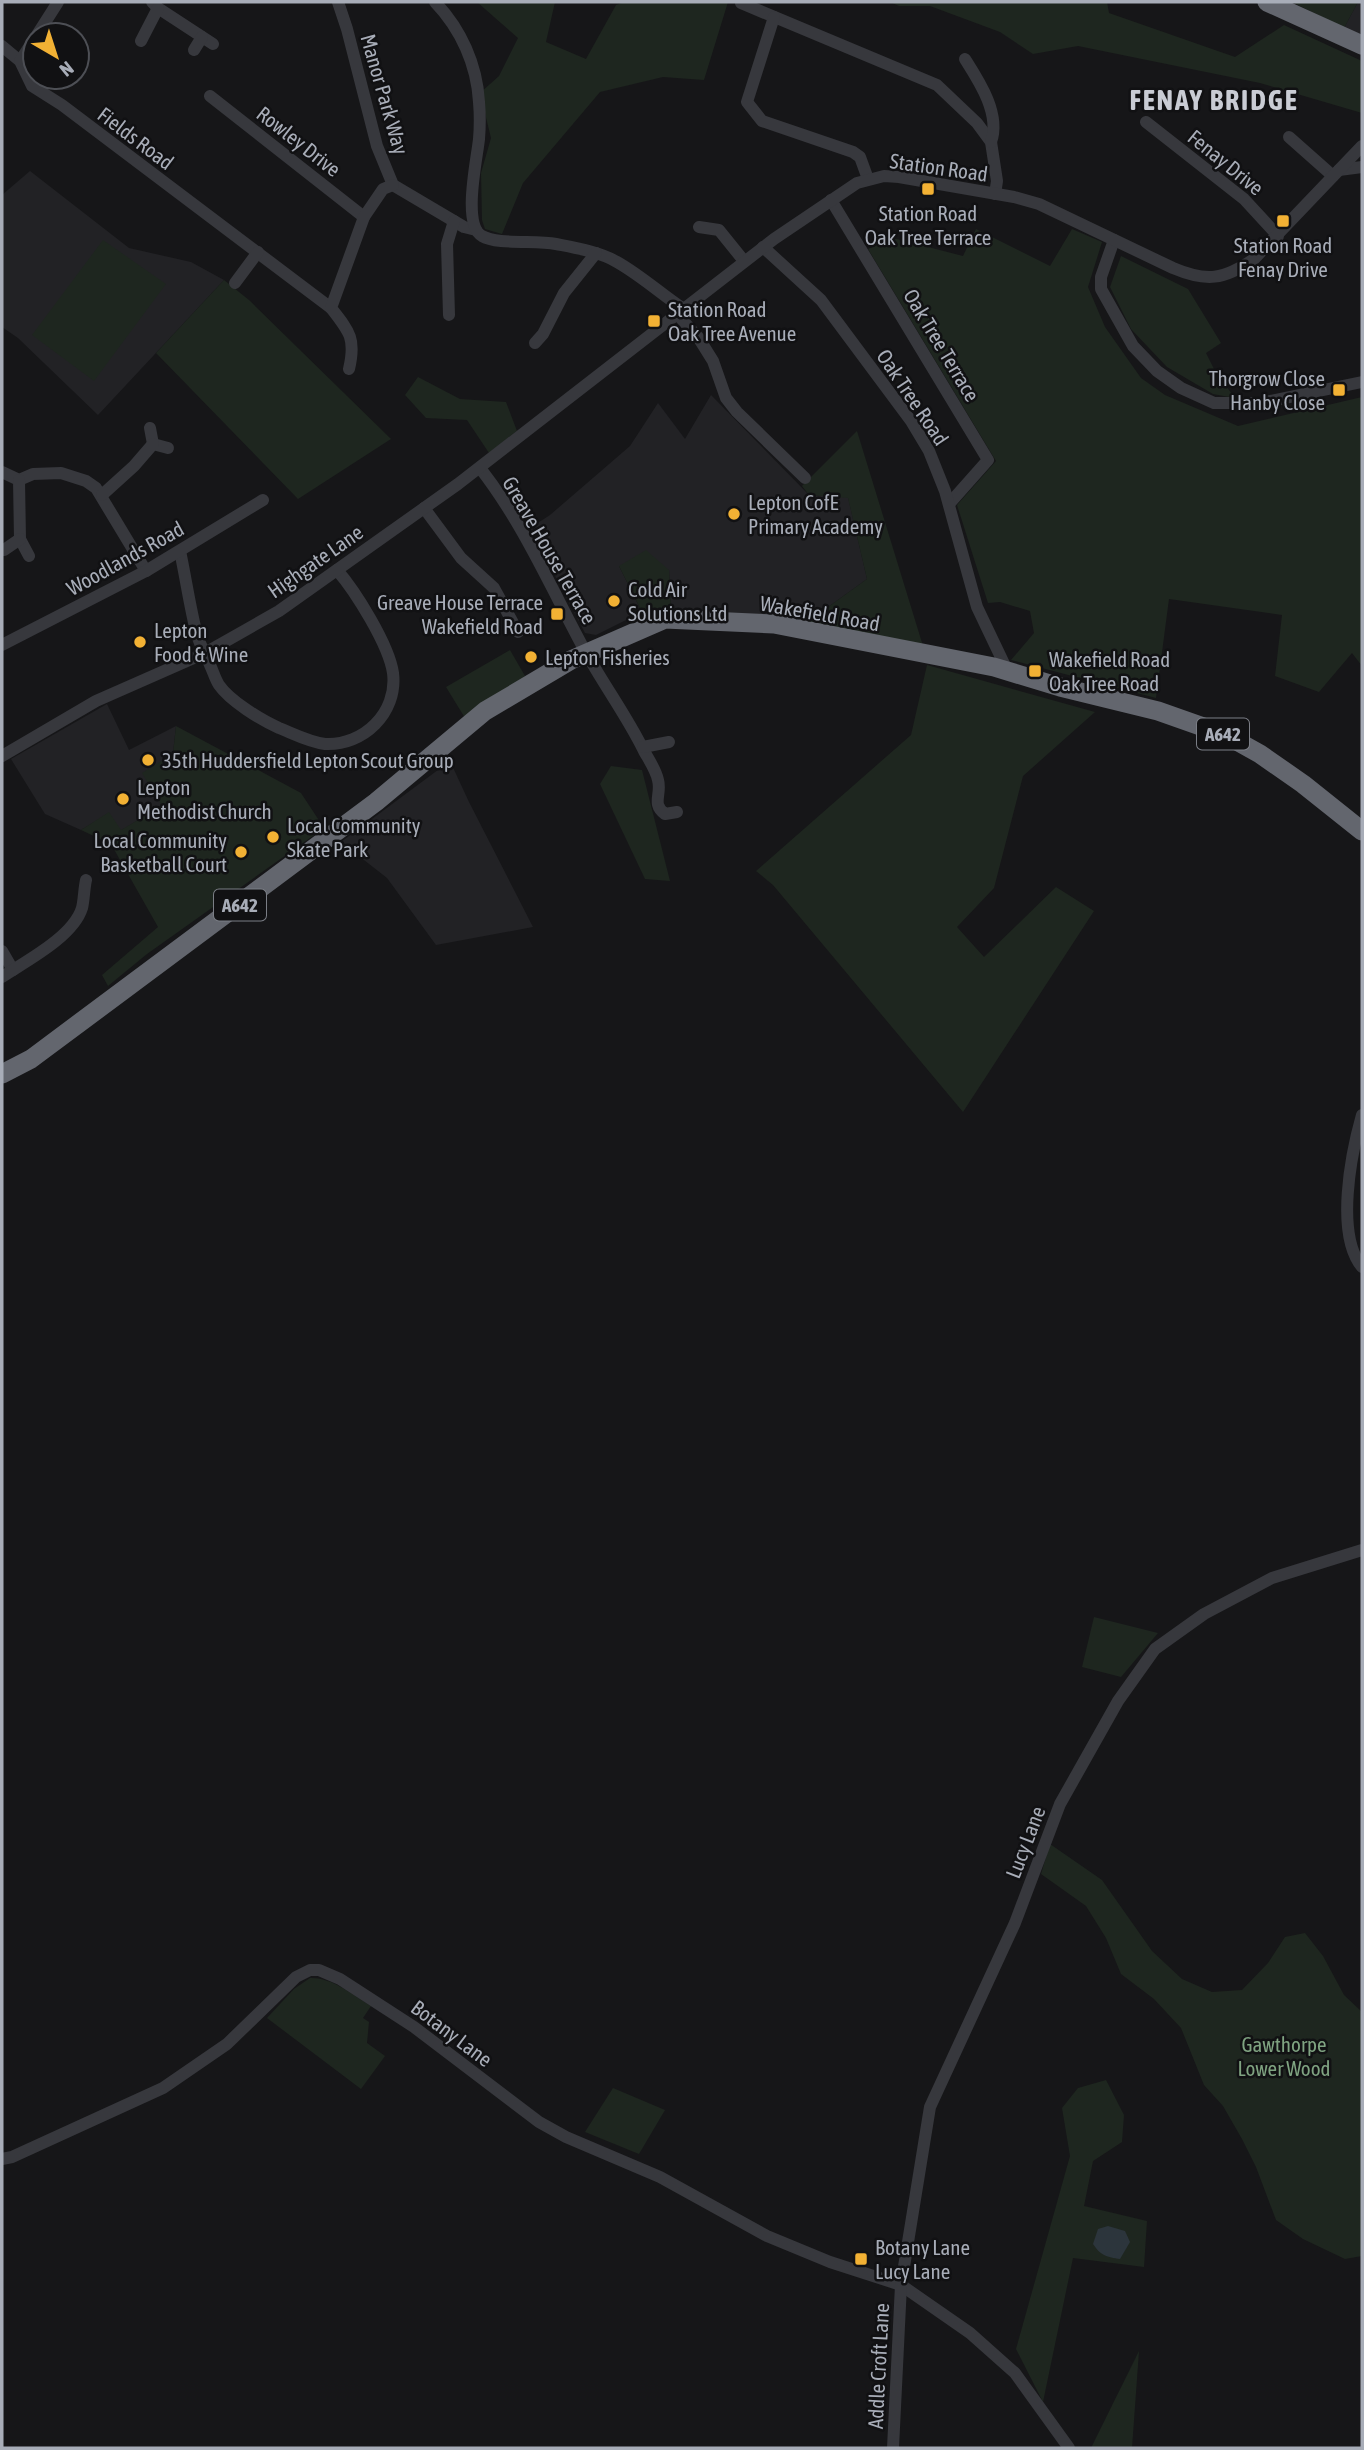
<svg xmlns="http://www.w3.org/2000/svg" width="1364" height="2450" font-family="'Asap Condensed',sans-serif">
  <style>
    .built { fill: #222225 }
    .green { fill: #1e261f }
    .water { fill: #2c353c }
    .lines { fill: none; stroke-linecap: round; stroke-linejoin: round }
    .minor { stroke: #37383d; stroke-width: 12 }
    .highway { stroke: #63666e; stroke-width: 19 }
    .poi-dot { fill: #f2b134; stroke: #111113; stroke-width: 2.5 }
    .labels { text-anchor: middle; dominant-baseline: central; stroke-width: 5; stroke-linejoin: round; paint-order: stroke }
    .shield { fill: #111113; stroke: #7b7e86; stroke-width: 2 }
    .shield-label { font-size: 19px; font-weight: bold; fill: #a8adb8 }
    .street-label { font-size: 21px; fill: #a8adb8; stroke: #111113 }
    .poi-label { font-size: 21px; fill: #a8adb8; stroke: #111113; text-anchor: start }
    .park-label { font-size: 21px; fill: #7fa381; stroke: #111113 }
    .district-label { font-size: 28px; font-weight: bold; letter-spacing: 2px; fill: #c9ccd4; stroke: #111113 }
  </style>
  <rect width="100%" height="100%" fill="#161618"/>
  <g class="built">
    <path d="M1358,2H1362V35L1344,28Z"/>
    <path d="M30,171L129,248L191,262L224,280L98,415L18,338L2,327V195Z"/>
    <path d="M711,395L809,495L848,497L867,579L806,623L671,608L669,570L619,566L642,612L596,635L585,633L530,528L550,515L630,446L658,403L685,439Z"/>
    <path d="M107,704L129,750L176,726L173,754L162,806L120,831L109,813L81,830L45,814L11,759Z"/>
    <path d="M450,761L469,802L533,927L436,945L387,878L341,842Z"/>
  </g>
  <g class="green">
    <path d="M477,2H555L546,42L586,59L616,5L624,2H728L704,80L663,77L600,92L523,183L502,234L485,229L482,220L481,173L491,138L480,93L499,76L518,38Z"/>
    <path d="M890,2H1107L1109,13L1235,57L1284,25L1362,61V113L1260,83L1078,46L1033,54L1000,32L930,6H899Z"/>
    <path d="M1292,2H1358L1344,28Z"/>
    <path d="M976,229L1050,266L1072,229L1102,242L1088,287L1105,327L1141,378L1165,395L1238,426L1362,397V666L1352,653L1319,692L1275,676L1282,615L1169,599L1156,698L1011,660L1034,633L1030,611L1000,602L988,603L957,505L996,461L868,249L893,238L963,256Z"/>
    <path d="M103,240L166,284L94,381L32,335Z"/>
    <path d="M1121,256L1188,289L1221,343L1206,353L1216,373L1235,398L1213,394L1167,367L1131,329L1110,287Z"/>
    <path d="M224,280L249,300L391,439L298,499L156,353Z"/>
    <path d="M418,377L460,399L506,402L517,431L489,453L467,420L426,418L405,395Z"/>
    <path d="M857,431L923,646L806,623L867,579L848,498L809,495L802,486Z"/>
    <path d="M646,550L669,570L671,608L642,612L619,566Z"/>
    <path d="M510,650L525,676L465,718L446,687Z"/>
    <path d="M927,665L1095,712L1023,776L994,888L957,927L984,957L1056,887L1094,911L963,1112L773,885L756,871L911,735Z"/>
    <path d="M176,726L301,793L324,828L147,954L108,986L102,975L158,927L111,844L81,830L109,812L121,830L162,806L142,773L173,754Z"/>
    <path d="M611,766L642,770L670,881L645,879L600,784Z"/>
    <path d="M1094,1617L1158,1633L1121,1677L1082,1667Z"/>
    <path d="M1050,1844L1102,1880L1152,1951L1182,1979L1212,1992L1242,1990L1268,1963L1285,1937L1305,1933L1323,1956L1344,1995L1362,2012V2256L1345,2259L1303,2239L1276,2220L1256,2167L1242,2139L1223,2106L1204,2085L1181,2028L1154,1999L1121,1974L1106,1938L1086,1906L1041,1874Z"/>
    <path d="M310,1978C332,1977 353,1995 371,2006L363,2018L369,2022L367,2043L385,2056L361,2089L267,2018L294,1989Z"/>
    <path d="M1106,2080L1124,2115L1122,2142L1093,2161L1084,2206L1147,2221L1144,2267L1073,2258L1043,2402L1016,2349L1070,2156L1062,2108L1078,2088Z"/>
    <path d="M613,2088L665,2110L639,2154L585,2132Z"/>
    <path d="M1139,2351L1132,2448H1091Z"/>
  </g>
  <path class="water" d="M1108,2226L1125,2231L1130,2242L1120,2259C1107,2257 1101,2256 1093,2244L1098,2229Z"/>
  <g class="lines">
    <g class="minor">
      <path d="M152,2L158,8L213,44"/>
      <path d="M338,2L347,29L377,146L393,185L464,227L476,230"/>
      <path d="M435,2C461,29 477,65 479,102C480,114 480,127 479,139C477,159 462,225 482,236C497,245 536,240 556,244C576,248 600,252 617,262C640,275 660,293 682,308"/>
      <path d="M741,3L937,85L977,123L991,142L997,181L995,194"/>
      <path d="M774,17L747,102L762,121L853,152L860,157L868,179"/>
      <path d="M37,35L58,2"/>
      <path d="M141,41L158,8"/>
      <path d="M2,46L20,61L32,86L62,105L331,308"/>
      <path d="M194,50L202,37"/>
      <path d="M965,59C979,81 1001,114 991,142"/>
      <path d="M20,61L35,38"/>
      <path d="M210,96L364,217"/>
      <path d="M1146,122L1244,199L1278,236"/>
      <path d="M1289,137L1333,176"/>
      <path d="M1339,170L1362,167"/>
      <path d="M831,200L988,460L949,504"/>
      <path d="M699,227L719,230L744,261"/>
      <path d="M1114,240L1101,277V289L1133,346L1157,371L1181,388L1214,403H1261L1362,382"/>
      <path d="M763,247L821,300L911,421L929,451L945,491L977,607L1008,672"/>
      <path d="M235,283L258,252"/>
      <path d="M676,313L698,337L713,361L726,398L737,412L805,478"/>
      <path d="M449,315L447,244L454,221"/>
      <path d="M535,343L543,334L564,293L596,253"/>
      <path d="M349,369C356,339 350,332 331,308L364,217L383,189L393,185"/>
      <path d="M150,428L153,444L168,448"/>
      <path d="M480,468C523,523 551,588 584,649C603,684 627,716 644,751C649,760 656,770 658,780C662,794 651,804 665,814L677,812"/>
      <path d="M2,472L19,480L33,474L61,473L86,481L96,488L146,571"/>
      <path d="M19,480L20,539L29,556"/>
      <path d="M102,495L134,466L153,444"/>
      <path d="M424,508L461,558L494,588L518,632"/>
      <path d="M4,550L20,539"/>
      <path d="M180,551C186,579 190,608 197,635C200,645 206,655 210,665C213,671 215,679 219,685C230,701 261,720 279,728C294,734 309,742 325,744C363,746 398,713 393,673C389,645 356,592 337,570"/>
      <path d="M2,645L146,571L263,500"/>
      <path d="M643,747L669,742"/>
      <path d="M2,756L96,701L205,653L279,611L458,484L774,239L857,183L884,176L899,177L1014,197L1039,204L1173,268C1206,282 1224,280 1254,259L1362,146"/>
      <path d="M2,951L13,970"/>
      <path d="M2,977C26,961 73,937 82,908C84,900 84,889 86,880"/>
      <path d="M1362,1115C1351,1154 1335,1234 1362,1267"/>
      <path d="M2,2159L12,2157L163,2088L227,2044L296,1977L310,1970H319L340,1979L414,2027L539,2122L566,2137L660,2177L767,2236L830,2262L901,2285L970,2333L1015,2373L1069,2448"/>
      <path d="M893,2448L901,2285L930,2107L1015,1923L1060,1804L1118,1701L1155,1649L1204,1614L1272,1578L1362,1550"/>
    </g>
    <g class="highway">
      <path d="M1267,2L1362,45"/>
      <path d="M2,1074L31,1059L376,802L485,711L571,660L665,619L774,624L994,667L1060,687L1158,711L1226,735L1260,754L1303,784L1362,831"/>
    </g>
  </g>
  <g class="poi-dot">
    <rect x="921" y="182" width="14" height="14" rx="3.5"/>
    <rect x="1276" y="214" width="14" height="14" rx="3.5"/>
    <rect x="647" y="314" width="14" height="14" rx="3.5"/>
    <rect x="1332" y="383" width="14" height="14" rx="3.5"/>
    <circle cx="734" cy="514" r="7"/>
    <circle cx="614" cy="601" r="7"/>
    <rect x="550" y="607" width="14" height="14" rx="3.5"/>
    <circle cx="140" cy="642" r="7"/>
    <circle cx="531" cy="657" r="7"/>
    <rect x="1028" y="664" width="14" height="14" rx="3.5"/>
    <circle cx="148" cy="760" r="7"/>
    <circle cx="123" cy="799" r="7"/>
    <circle cx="273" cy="837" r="7"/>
    <circle cx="241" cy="852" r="7"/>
    <rect x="854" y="2252" width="14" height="14" rx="3.5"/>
  </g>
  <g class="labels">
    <g class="shield">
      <rect x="1197" y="718.5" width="52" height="31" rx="5"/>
      <rect x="214" y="889.5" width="52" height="31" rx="5"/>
    </g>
    <g class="shield-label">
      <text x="1223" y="734">A642</text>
      <text x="240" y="905">A642</text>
    </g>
    <g class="street-label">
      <text transform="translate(385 94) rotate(74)">Manor Park Way</text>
      <text transform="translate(136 138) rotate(37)">Fields Road</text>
      <text transform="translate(299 141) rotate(38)">Rowley Drive</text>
      <text transform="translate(1226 162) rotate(39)">Fenay Drive</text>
      <text transform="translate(939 167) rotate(8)">Station Road</text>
      <text transform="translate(942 345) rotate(59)">Oak Tree Terrace</text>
      <text transform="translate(913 397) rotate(56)">Oak Tree Road</text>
      <text transform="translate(550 550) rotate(60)">Greave House Terrace</text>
      <text transform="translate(125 558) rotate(-29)">Woodlands Road</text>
      <text transform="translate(315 561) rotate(-35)">Highgate Lane</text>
      <text transform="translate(820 613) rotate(10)">Wakefield Road</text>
      <text transform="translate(1025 1842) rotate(-69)">Lucy Lane</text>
      <text transform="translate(452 2033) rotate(37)">Botany Lane</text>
      <text transform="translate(878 2366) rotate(-87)">Addle Croft Lane</text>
    </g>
    <g class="poi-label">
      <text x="928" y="213" text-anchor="middle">Station Road<tspan x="928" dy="24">Oak Tree Terrace</tspan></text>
      <text x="1283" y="245" text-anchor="middle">Station Road<tspan x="1283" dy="24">Fenay Drive</tspan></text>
      <text x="668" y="309">Station Road<tspan x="668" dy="24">Oak Tree Avenue</tspan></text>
      <text x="1325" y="378" text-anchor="end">Thorgrow Close<tspan x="1325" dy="24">Hanby Close</tspan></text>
      <text x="748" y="502">Lepton CofE<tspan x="748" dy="24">Primary Academy</tspan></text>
      <text x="628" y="589">Cold Air<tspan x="628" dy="24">Solutions Ltd</tspan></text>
      <text x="543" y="602" text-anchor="end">Greave House Terrace<tspan x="543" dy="24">Wakefield Road</tspan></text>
      <text x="154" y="630">Lepton<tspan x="154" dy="24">Food &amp; Wine</tspan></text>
      <text x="545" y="657">Lepton Fisheries</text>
      <text x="1049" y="659">Wakefield Road<tspan x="1049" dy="24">Oak Tree Road</tspan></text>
      <text x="162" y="760">35th Huddersfield Lepton Scout Group</text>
      <text x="137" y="787">Lepton<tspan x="137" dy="24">Methodist Church</tspan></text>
      <text x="287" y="825">Local Community<tspan x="287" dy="24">Skate Park</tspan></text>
      <text x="227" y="840" text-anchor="end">Local Community<tspan x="227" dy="24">Basketball Court</tspan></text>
      <text x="875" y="2247">Botany Lane<tspan x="875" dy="24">Lucy Lane</tspan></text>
    </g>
    <g class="park-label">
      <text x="1284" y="2044">Gawthorpe<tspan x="1284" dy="24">Lower Wood</tspan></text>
    </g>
    <g class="district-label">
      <text x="1214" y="100">FENAY BRIDGE</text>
    </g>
  </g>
  <rect width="1364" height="2450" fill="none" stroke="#a8adb8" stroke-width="7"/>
  <g transform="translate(56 56) rotate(141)"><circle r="33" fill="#111113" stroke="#4d4f55" stroke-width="2"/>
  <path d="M0-5L12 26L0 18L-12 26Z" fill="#f2b134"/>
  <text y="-10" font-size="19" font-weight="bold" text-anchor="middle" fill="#a8adb8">N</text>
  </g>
</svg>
